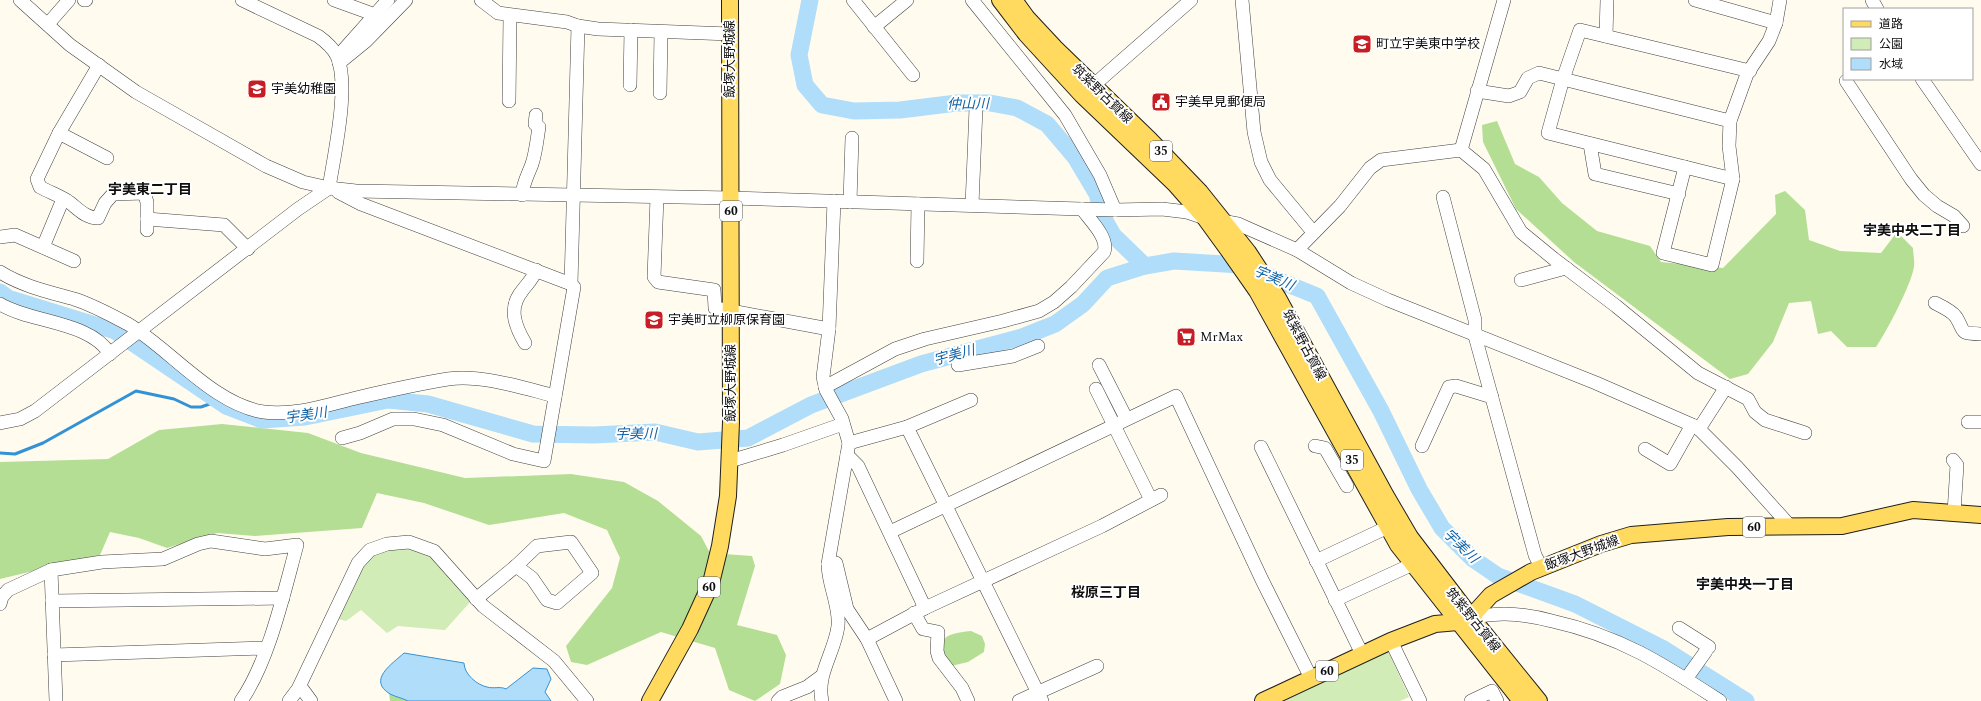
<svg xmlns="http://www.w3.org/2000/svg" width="1981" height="701" font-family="Spectral,'Noto Sans JP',serif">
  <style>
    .green { fill: #d1ecb6 }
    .forest { fill: #b4de94 }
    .water { fill: #b0ddfa; stroke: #3392d5 }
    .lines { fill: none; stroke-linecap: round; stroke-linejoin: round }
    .stream { stroke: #3392d5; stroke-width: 3 }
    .river { stroke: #b0ddfa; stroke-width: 17 }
    .minor-casing { stroke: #414141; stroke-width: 14 }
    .major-casing { stroke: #1f1f1f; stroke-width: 18 }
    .minor { stroke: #fff; stroke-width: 13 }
    .major { stroke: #ffda5f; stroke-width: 16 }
    .labels { text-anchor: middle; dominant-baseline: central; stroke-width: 4; stroke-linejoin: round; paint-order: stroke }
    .shield { fill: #fff; stroke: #565656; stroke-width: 1 }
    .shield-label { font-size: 12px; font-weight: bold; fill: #0e0e0e }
    .poi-label { font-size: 13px; fill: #0e0e0e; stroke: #fff; text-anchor: start }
    .street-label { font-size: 13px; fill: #0e0e0e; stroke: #fff }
    .water-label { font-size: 14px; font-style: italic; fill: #1063a7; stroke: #fff }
    .neighbourhood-label { font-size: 14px; font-weight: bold; fill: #0e0e0e; stroke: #fff }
  </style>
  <rect width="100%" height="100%" fill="#fffcef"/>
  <g class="green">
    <path d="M398,545L429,553L472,600L445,630L398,626L387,633L361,610L346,621L338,619L362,566L375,553Z"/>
    <path d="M1387,648L1409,697L1400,701H1278Z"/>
  </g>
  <g class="forest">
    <path d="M1497,121L1515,164L1539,177L1562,203L1597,231L1650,246L1661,262L1723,268L1776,214L1775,195L1785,191L1805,210L1809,240L1840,251L1881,253L1897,232L1913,248C1913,254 1915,261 1914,267C1911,285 1887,331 1876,347H1847L1831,331L1818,334L1811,301L1789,303L1773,342L1748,374L1730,379L1574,262L1516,209L1483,142L1482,125Z"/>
    <path d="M222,424L308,433L361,453L465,478L571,474L624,482L658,501L701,536L710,553L752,556L755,566L737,625L777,635L786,655L780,684L755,701L729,690L715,648L661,632L587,665L571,662L566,646L612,588L620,558L607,530L564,513L489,525L424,503L377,493L362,528L255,536L217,533L167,548L139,538L110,532L100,555L0,579V462L108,459L159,430Z"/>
    <path d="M971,631L982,636L985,644L984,652L968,662L951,666C935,639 942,634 971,631Z"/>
    <path d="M389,693L406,700L408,701H390Z"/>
  </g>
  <path class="water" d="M404,653L464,663C464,674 477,685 487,687C494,689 500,686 506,689L533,668L547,669L551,679L545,692L551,701H408C402,698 396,697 390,694C367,680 392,664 404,653Z"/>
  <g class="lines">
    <path class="stream" d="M0,453L15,454L43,443L136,391L174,399L191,407H201L218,401"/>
    <g class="river">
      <path d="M810,0L799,55L805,85L822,105L854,111L900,110L957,103H990L1017,108L1047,124L1075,157L1097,194L1104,219L1113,235L1145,266"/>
      <path d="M0,292L8,298L115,331L226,406L262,420L305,417L388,400L428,404L533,434L594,435L655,432L698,442L748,438L811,405L921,364L1022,337L1055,324L1083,304L1107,278L1145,266L1174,261L1241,265L1317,296L1381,411L1419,489L1442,528L1473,559L1498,576L1575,604L1662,648L1746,701"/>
    </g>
    <defs>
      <g id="minor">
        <path d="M20,0L70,45L136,92L266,166L303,182L329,188L356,191L731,198L1115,210L1162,209L1187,212L1205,218L1238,224L1297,250L1351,283L1388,300L1596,383L1692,425L1699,429L1737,467L1790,526"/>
        <path d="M84,0H86"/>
        <path d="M334,0L370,13L374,16"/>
        <path d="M481,0L498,13L567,22L578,26L598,29L730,34"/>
        <path d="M853,0L913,75"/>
        <path d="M972,0L1065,115L1100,175L1115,210"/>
        <path d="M1242,0L1254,132L1261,162L1270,180L1313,232"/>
        <path d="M1695,0L1776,23"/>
        <path d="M1872,0L1877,9"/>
        <path d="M48,24L69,0"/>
        <path d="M874,27L907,0"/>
        <path d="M1606,36L1607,0"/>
        <path d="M340,54L388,0"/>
        <path d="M339,63L366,41L406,0"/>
        <path d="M99,65L59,133L37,179L40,187C49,192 58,195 66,200C77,207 84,218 98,218L105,203L113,194L144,193L147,202V230"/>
        <path d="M1922,79L1981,164"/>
        <path d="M1846,81L1911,179L1924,195L1937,206L1954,216L1963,226"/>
        <path d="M630,85L631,30"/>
        <path d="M1087,91L1191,0"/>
        <path d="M1477,91L1509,96L1520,92L1528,78L1539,73L1730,121"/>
        <path d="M660,93L661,32"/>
        <path d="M509,101L510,16"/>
        <path d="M59,133L107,158"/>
        <path d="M1590,144L1595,174L1679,194"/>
        <path d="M1461,150L1504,0"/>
        <path d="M1685,167L1663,253L1712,265L1733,179L1729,146L1730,121L1747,74L1769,41L1776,23L1780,0"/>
        <path d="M1733,179L1548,133L1563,79L1580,30L1750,71"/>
        <path d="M338,192L361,204L571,284"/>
        <path d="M522,195C523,183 528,175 532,164C536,152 537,139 539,127L535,124L536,115"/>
        <path d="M657,197L654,277L658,282L714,290L715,308L829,329"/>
        <path d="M1443,197L1475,320V336L1535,555L1541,567"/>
        <path d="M850,202L852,138"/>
        <path d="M972,205L976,108"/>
        <path d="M147,219L224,225L248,249"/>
        <path d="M0,237L15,235L74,261"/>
        <path d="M43,247L63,199"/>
        <path d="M1297,250L1340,206L1370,168L1381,160L1461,150L1484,169L1521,232L1554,259L1616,306L1698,373L1748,399L1755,412L1765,420L1805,433"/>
        <path d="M917,261L918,204"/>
        <path d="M0,272C22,286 49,292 74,299C93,305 111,315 128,324C170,349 214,405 264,412C295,416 327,405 356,398C386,391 417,384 448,379C481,374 523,388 555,396"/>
        <path d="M1521,280L1566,268"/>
        <path d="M1935,303C1941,306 1952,311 1956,317C1966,333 1958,333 1981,334"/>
        <path d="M0,304C31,323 90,321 110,354"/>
        <path d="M525,343C515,326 508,308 522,291C527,284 533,279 536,270"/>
        <path d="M958,365L1013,356L1038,346"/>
        <path d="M1099,365L1126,418"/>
        <path d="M825,387L895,349L925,339L1003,321L1039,311L1054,302L1071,287L1104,252C1109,238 1090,220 1082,209"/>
        <path d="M1096,389L1151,500"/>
        <path d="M1968,422H1981"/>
        <path d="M0,423L20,419L35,411L298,209L329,188C334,155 350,86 337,56C333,48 325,41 318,36L242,0"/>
        <path d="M907,427L971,400"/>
        <path d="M1699,429L1726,387"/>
        <path d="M342,438L360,433L393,419H414L443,425L513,454L544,461L574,287L571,284L578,26"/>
        <path d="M849,443L907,427L1042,701"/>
        <path d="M1315,446L1325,448L1347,486"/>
        <path d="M1422,446L1449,387L1456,386L1492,397"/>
        <path d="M1261,447L1362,654"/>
        <path d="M1645,449L1670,464L1692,425"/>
        <path d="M847,455L858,466L925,608"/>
        <path d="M1953,460L1957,465L1954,513"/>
        <path d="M730,461L783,445L843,424"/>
        <path d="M890,532L1176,396L1262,580L1311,678"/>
        <path d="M571,542L592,573L557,603L547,600L532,578L516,566L537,546Z"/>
        <path d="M1316,561L1388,527"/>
        <path d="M828,564L836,563L847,609L867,639L896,701"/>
        <path d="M51,570L56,701"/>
        <path d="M476,599L516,566"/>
        <path d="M1335,600L1413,564"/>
        <path d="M52,601L283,598"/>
        <path d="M0,604L2,597L8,590L51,570L102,562L163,559L198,544L211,541L265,549L297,545C284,592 269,661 241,701"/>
        <path d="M914,613L923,629L938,632L937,651L939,658L962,688L968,701"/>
        <path d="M1471,617C1481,616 1493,614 1504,614C1520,614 1537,617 1552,621C1620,636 1663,664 1720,701"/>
        <path d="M1679,628L1709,647"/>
        <path d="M867,639L925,608L1102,526L1161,495"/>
        <path d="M1391,641L1420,701"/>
        <path d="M54,655L266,648"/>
        <path d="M1686,679L1706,651"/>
        <path d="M300,686L311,701"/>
        <path d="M289,701L298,689L358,563L370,550L387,544L409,542L434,551L483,606L554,661L587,701"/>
        <path d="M778,701L782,697L807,687L822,676"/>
        <path d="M822,701C816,674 835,652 838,626C840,605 828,585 828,564L849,443L842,419L826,390L823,377L829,329L834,201"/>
        <path d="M1019,701L1097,666"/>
        <path d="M1471,701L1492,691L1497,701"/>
      </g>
      <g id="major">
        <path d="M1000,0L1026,34L1082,95L1175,184L1205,218L1229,251L1257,291L1398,545L1521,701"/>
        <path d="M1014,0L1027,18L1055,48L1150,140L1200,192L1248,252L1278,298L1386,496L1410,537L1471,617L1539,701"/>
        <path d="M650,701L690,629L711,583L720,546L728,496L731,422L730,0"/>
        <path d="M1263,701L1391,641L1435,624L1458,622L1471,617L1491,595L1531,572L1601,544L1631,535L1728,527L1842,526L1913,510L1981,515"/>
      </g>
    </defs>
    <use href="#minor" class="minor-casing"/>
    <use href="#major" class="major-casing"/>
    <use href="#minor" class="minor"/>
    <use href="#major" class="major"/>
  </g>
  <defs>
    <symbol id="school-square" viewBox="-11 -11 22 22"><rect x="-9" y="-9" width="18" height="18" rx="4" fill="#c61e24" stroke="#fff"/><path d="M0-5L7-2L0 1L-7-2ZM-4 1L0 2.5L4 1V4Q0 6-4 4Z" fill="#fff"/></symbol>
    <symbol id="civic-square" viewBox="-11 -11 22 22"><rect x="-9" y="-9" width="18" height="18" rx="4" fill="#c61e24" stroke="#fff"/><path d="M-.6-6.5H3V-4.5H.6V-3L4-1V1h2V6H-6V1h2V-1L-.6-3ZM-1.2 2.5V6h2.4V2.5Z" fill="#fff"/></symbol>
    <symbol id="supermarket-square" viewBox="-11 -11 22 22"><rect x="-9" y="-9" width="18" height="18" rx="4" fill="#c61e24" stroke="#fff"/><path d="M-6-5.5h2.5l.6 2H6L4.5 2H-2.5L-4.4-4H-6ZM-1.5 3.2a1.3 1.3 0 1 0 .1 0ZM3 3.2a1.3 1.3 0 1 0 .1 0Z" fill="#fff"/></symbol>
  </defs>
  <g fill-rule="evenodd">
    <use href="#school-square" x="1351" y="33" width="22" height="22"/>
    <use href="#school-square" x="246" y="78" width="22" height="22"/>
    <use href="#civic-square" x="1150" y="91" width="22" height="22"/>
    <use href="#school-square" x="643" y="309" width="22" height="22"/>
    <use href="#supermarket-square" x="1175" y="326" width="22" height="22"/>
  </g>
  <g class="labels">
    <g class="shield">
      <rect x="1150" y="141" width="22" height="20" rx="3"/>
      <rect x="720" y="201" width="22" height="20" rx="3"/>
      <rect x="1341" y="450" width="22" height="20" rx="3"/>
      <rect x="1743" y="517" width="22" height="20" rx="3"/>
      <rect x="698" y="577" width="22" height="20" rx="3"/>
      <rect x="1316" y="661" width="22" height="20" rx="3"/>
    </g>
    <g class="shield-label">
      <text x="1161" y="151">35</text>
      <text x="731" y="211">60</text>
      <text x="1352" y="460">35</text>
      <text x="1754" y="527">60</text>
      <text x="709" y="587">60</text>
      <text x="1327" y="671">60</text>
    </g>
    <g class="poi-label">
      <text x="1376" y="44">町立宇美東中学校</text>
      <text x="271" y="89">宇美幼稚園</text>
      <text x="1175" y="102">宇美早見郵便局</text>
      <text x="668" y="320">宇美町立柳原保育園</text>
      <text x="1200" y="337">MrMax</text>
    </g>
    <g class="street-label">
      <text transform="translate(730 59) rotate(-90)">飯塚大野城線</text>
      <text transform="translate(1102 94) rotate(44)">筑紫野古賀線</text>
      <text transform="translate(1304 345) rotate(62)">筑紫野古賀線</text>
      <text transform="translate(731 383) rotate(-90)">飯塚大野城線</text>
      <text transform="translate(1582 553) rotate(-20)">飯塚大野城線</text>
      <text transform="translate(1473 620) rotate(51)">筑紫野古賀線</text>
    </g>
    <g class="water-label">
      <text transform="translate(968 104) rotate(-1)">仲山川</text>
      <text transform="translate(1274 278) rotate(23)">宇美川</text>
      <text transform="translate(954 355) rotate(-15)">宇美川</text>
      <text transform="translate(306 415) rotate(-8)">宇美川</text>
      <text transform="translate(636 434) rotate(-1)">宇美川</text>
      <text transform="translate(1461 546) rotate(44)">宇美川</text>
    </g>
    <g class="neighbourhood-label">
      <text x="150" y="189">宇美東二丁目</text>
      <text x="1912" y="230">宇美中央二丁目</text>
      <text x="1745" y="584">宇美中央一丁目</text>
      <text x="1106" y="592">桜原三丁目</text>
    </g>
  </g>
  <rect x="1843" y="8" width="130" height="72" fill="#ffffff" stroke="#9f9f9f"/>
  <rect x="1851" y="21" width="20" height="6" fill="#ffda5f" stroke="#9f9f9f"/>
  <text x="1879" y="28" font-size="12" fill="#0e0e0e">道路</text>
  <rect x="1851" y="38" width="20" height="12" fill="#d1ecb6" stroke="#9f9f9f"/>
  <text x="1879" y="48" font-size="12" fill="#0e0e0e">公園</text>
  <rect x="1851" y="58" width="20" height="12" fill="#b0ddfa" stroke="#9f9f9f"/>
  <text x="1879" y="68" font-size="12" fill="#0e0e0e">水域</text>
</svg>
